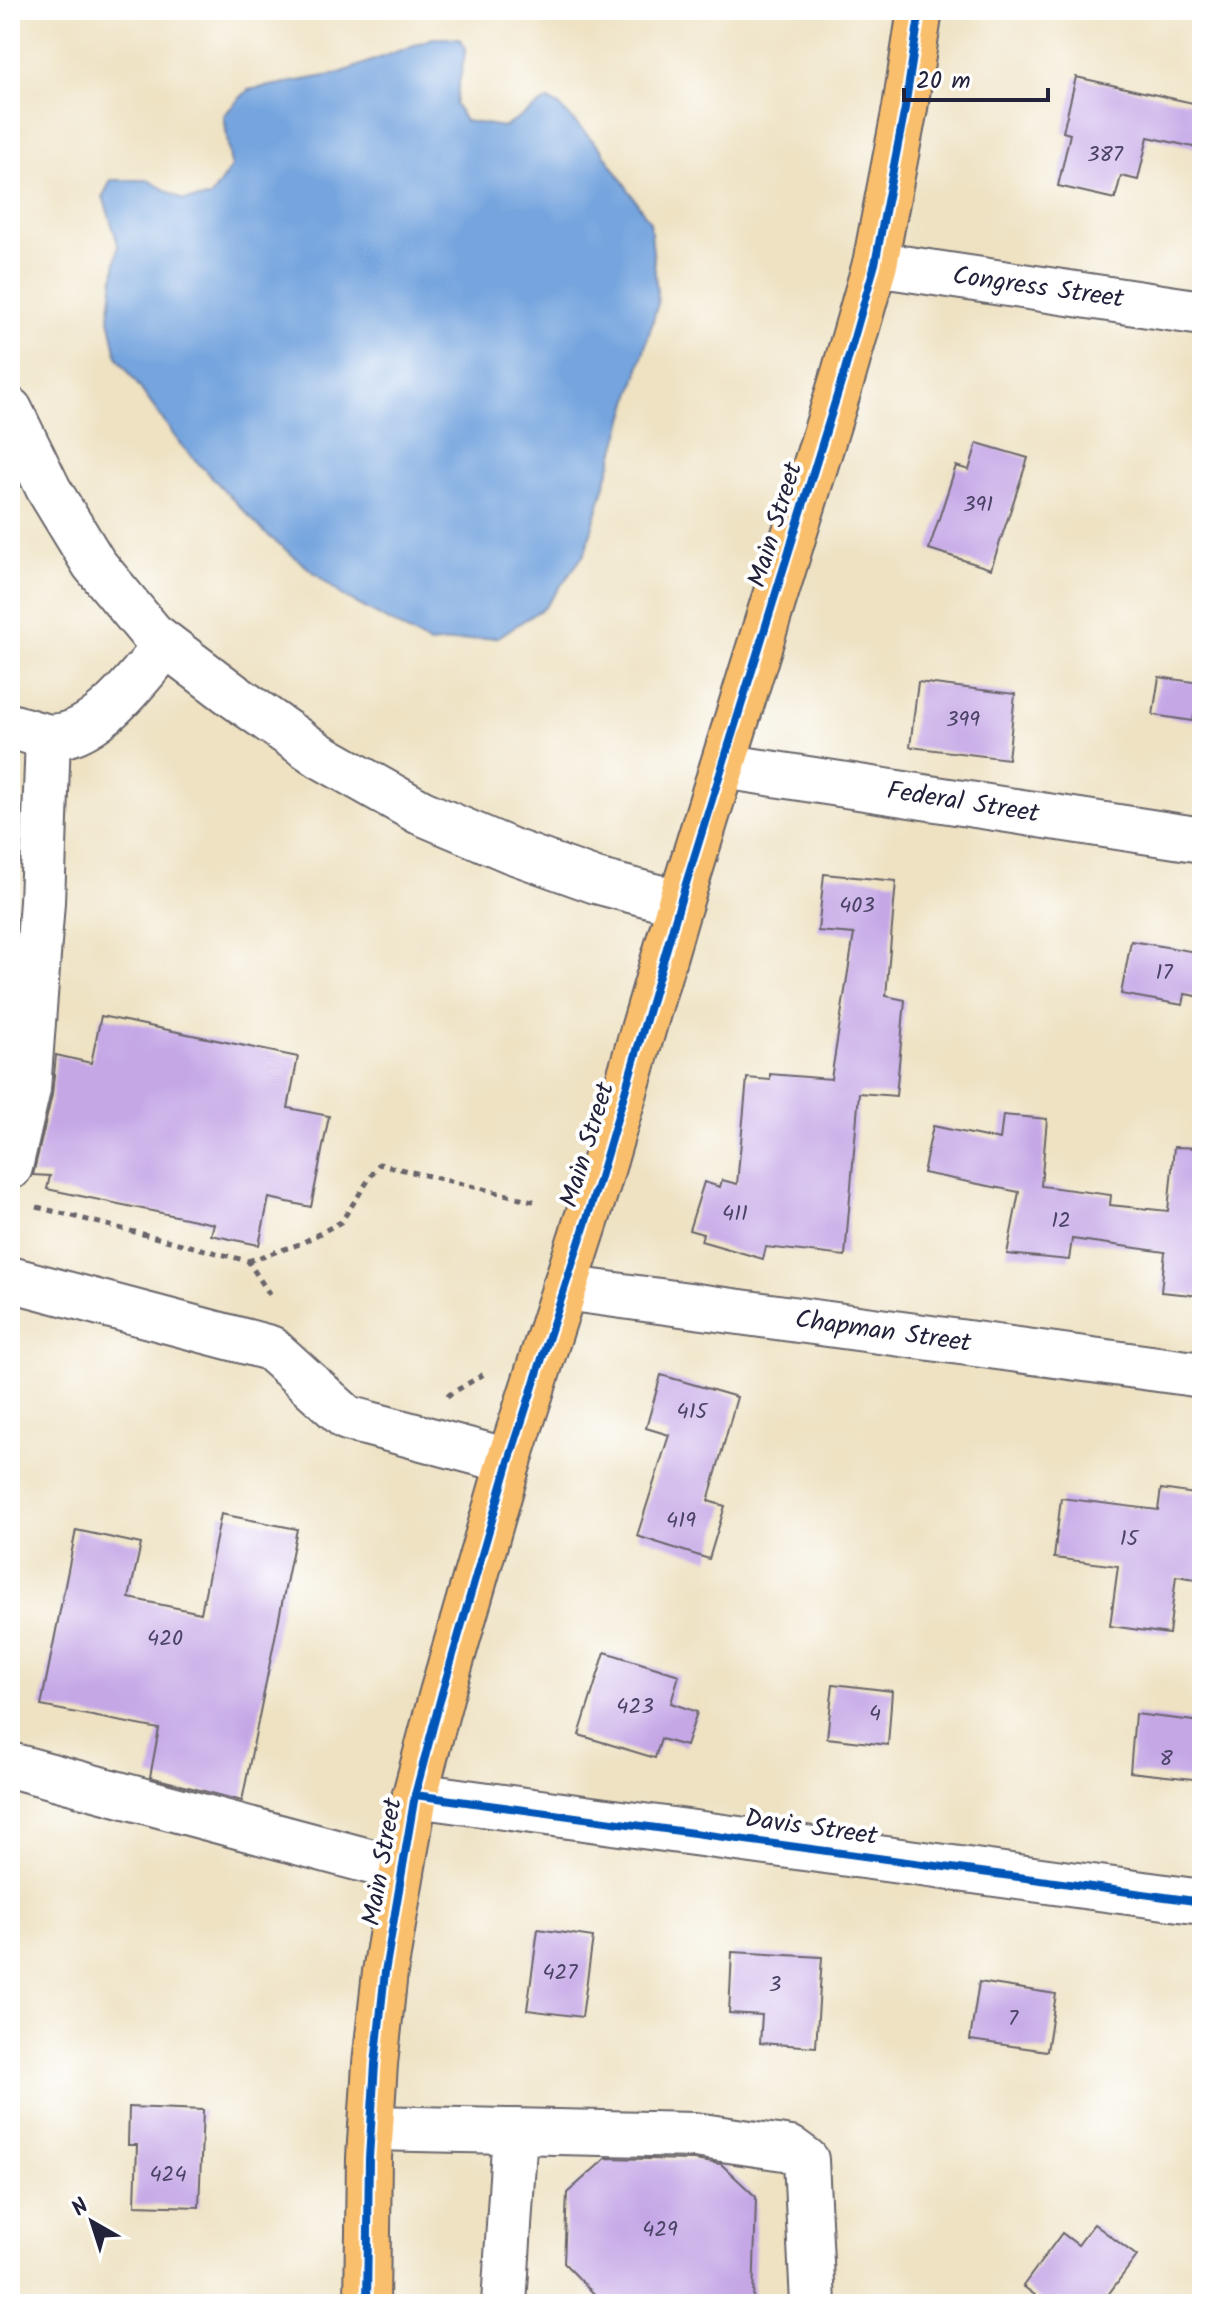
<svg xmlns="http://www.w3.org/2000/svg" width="1212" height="2314" font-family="Kalam,sans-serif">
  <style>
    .water { fill: #75a4de; stroke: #4c638c; stroke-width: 2 }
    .building { fill: #c5a7e6 }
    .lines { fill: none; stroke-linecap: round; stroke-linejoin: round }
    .minor-casing { stroke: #69656b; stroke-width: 48 }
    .major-casing { stroke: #69656b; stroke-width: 48 }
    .path { stroke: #69656b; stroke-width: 5; stroke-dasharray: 6 6; stroke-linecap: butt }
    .minor { stroke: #fff; stroke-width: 44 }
    .major { stroke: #f9bf6d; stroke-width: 44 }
    .cycleway-casing { stroke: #fff; stroke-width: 13 }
    .cycleway { stroke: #0057b8; stroke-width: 8 }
    .labels { text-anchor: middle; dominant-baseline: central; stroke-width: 8; stroke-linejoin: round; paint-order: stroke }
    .number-label { font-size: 22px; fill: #4b4366 }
    .street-label { font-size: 26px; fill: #22223b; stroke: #fff }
  </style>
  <rect width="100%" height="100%" fill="#fff"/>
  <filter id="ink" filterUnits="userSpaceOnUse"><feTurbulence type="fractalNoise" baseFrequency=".0125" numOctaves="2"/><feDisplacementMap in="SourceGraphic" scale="16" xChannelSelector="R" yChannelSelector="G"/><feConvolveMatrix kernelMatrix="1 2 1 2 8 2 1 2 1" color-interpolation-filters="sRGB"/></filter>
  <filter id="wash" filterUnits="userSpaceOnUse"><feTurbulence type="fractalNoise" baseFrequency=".006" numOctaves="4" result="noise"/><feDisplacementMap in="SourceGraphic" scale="32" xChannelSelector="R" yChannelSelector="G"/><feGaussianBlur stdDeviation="1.8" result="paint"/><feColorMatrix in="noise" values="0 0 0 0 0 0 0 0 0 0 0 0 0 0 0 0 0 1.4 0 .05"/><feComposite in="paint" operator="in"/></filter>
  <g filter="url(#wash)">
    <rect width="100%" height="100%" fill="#eee2c3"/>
    <path class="water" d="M433,38H459L466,48L455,104L465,121L504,127L548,100L559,106L601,149L650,222L658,303L585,553L545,607L498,637L430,644L343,596L265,533L181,445L117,356L109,318L118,244L103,196L111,180H148L183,200L210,198L231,167L224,115L248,90L337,74Z"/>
    <g id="blocks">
      <g class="building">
        <path d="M1076,77L1202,105V149L1148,137L1138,180L1121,176L1115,199L1058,186L1070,134L1063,132Z"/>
        <path d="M977,443L1028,458L991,569L929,549L956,466L969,470Z"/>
        <path d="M1159,677L1200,683L1193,721L1153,715Z"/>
        <path d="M918,682L1015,694L1008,759L910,747Z"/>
        <path d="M824,874L896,881L886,996L905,1000L896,1096L859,1093L845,1256L766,1247L763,1259L701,1241L703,1234L689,1230L704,1182L720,1187L722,1180L737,1184L747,1078L770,1080V1074L831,1079L854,934L818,931Z"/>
        <path d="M1131,941L1202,953V997L1185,994L1183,1005L1121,994Z"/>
        <path d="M101,1016L298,1057L288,1108L329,1116L311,1207L269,1198L259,1245L211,1235L214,1224L47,1189L50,1176L33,1175L52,1095L56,1055L91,1063Z"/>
        <path d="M1003,1115L1047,1119L1041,1186L1111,1195L1110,1205L1168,1211L1174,1147L1202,1148V1296L1161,1292L1165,1252L1072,1239L1069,1260L1007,1254L1019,1192L923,1173L933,1126L1000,1140Z"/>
        <path d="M661,1375L737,1397L708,1501L725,1506L709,1559L637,1536L669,1435L646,1428Z"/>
        <path d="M1161,1489L1202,1495V1580L1176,1576L1169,1634L1110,1626L1118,1566L1054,1558L1061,1498L1158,1510Z"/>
        <path d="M221,1514L297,1529L242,1801L150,1777L159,1729L41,1706L76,1530L141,1544L129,1598L201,1613Z"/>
        <path d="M605,1652L679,1675L671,1703L697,1712L686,1746L661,1739L655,1758L579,1735Z"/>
        <path d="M833,1684L892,1691L888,1745L827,1738Z"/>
        <path d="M1135,1714L1202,1722V1780L1130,1772Z"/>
        <path d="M538,1929L593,1937L582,2017L527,2010Z"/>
        <path d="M732,1952L822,1957L816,2047L760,2043L762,2015L729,2013Z"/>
        <path d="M979,1982L1056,1994L1047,2051L970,2040Z"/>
        <path d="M129,2107L203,2110L199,2207L135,2205L137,2145H128Z"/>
        <path d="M606,2158L693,2160L721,2164L756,2197L753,2304H604L564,2263L567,2193Z"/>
        <path d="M1094,2224L1137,2256L1101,2304H1047L1023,2286L1062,2233L1078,2245Z"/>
      </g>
    </g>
  </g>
  <g filter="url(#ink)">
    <use href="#blocks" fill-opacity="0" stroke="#69656b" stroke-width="2"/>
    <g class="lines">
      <defs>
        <g id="minor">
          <path d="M875,264L1202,313"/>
          <path d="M10,410L49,490L94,564L152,634L234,696L319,755L420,812L512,851L596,881L680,903"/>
          <path d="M10,726C22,729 34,734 46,736C93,742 139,677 166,645"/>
          <path d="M723,766L1202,840"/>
          <path d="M10,1167L28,1089L42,902L48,737"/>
          <path d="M10,1279L270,1348L347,1418L509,1461"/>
          <path d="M564,1288L1202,1375"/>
          <path d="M10,1765L402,1870"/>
          <path d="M415,1795L1202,1902"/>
          <path d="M371,2128L695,2135L791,2149L806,2160L813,2304"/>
          <path d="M504,2304L515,2131"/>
        </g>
        <path id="major" d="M367,2304L369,2158L375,2064L385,1972L415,1795L442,1693L509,1461L598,1184L680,903L844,373L875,264L905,108L920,10"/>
      </defs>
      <use href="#minor" class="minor-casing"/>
      <use href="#major" class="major-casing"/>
      <g class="path">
        <path d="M37,1207L248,1261L272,1298"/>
        <path d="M248,1261L300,1244L341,1222L379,1164L537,1202"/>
        <path d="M447,1396L484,1374"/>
      </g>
      <use href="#minor" class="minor"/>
      <use href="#major" class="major"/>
      <defs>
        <g id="cycleway">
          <path d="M415,1795L1202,1902"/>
          <path d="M367,2304L369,2158L375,2064L385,1972L415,1795L442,1693L509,1461L598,1184L680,903L844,373L875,264L905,108L920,10"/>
        </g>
      </defs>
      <use href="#cycleway" class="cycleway-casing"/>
      <use href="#cycleway" class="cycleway"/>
    </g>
  </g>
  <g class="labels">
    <g class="number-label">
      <text x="1105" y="155">387</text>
      <text x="978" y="505">391</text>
      <text x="963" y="720">399</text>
      <text x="857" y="906">403</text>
      <text x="1164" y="973">17</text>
      <text x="735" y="1214">411</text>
      <text x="1061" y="1221">12</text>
      <text x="692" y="1412">415</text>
      <text x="681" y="1521">419</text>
      <text x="1129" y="1539">15</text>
      <text x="165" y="1639">420</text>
      <text x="635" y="1707">423</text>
      <text x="875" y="1714">4</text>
      <text x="1166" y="1759">8</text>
      <text x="560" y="1973">427</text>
      <text x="775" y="1985">3</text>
      <text x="1013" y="2019">7</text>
      <text x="168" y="2175">424</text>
      <text x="660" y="2230">429</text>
    </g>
    <g class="street-label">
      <text transform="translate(1038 288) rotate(8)">Congress Street</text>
      <text transform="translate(776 525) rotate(-73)">Main Street</text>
      <text transform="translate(963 803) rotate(9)">Federal Street</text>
      <text transform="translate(588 1145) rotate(-73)">Main Street</text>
      <text transform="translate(883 1332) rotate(8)">Chapman Street</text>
      <text transform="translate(811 1828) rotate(8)">Davis Street</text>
      <text transform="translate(383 1862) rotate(-80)">Main Street</text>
    </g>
  </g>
  <rect width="1212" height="2314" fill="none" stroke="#fff" stroke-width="40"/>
  <g transform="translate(92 2222) rotate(321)" stroke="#ffffff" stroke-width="6" paint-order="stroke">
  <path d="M0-6L14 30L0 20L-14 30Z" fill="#22223b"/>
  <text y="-12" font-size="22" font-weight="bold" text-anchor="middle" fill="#22223b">N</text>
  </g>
  <path d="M904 88v12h144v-12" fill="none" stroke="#22223b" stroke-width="4"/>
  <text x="916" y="88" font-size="24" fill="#22223b" stroke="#ffffff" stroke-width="6" paint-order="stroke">20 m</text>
</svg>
